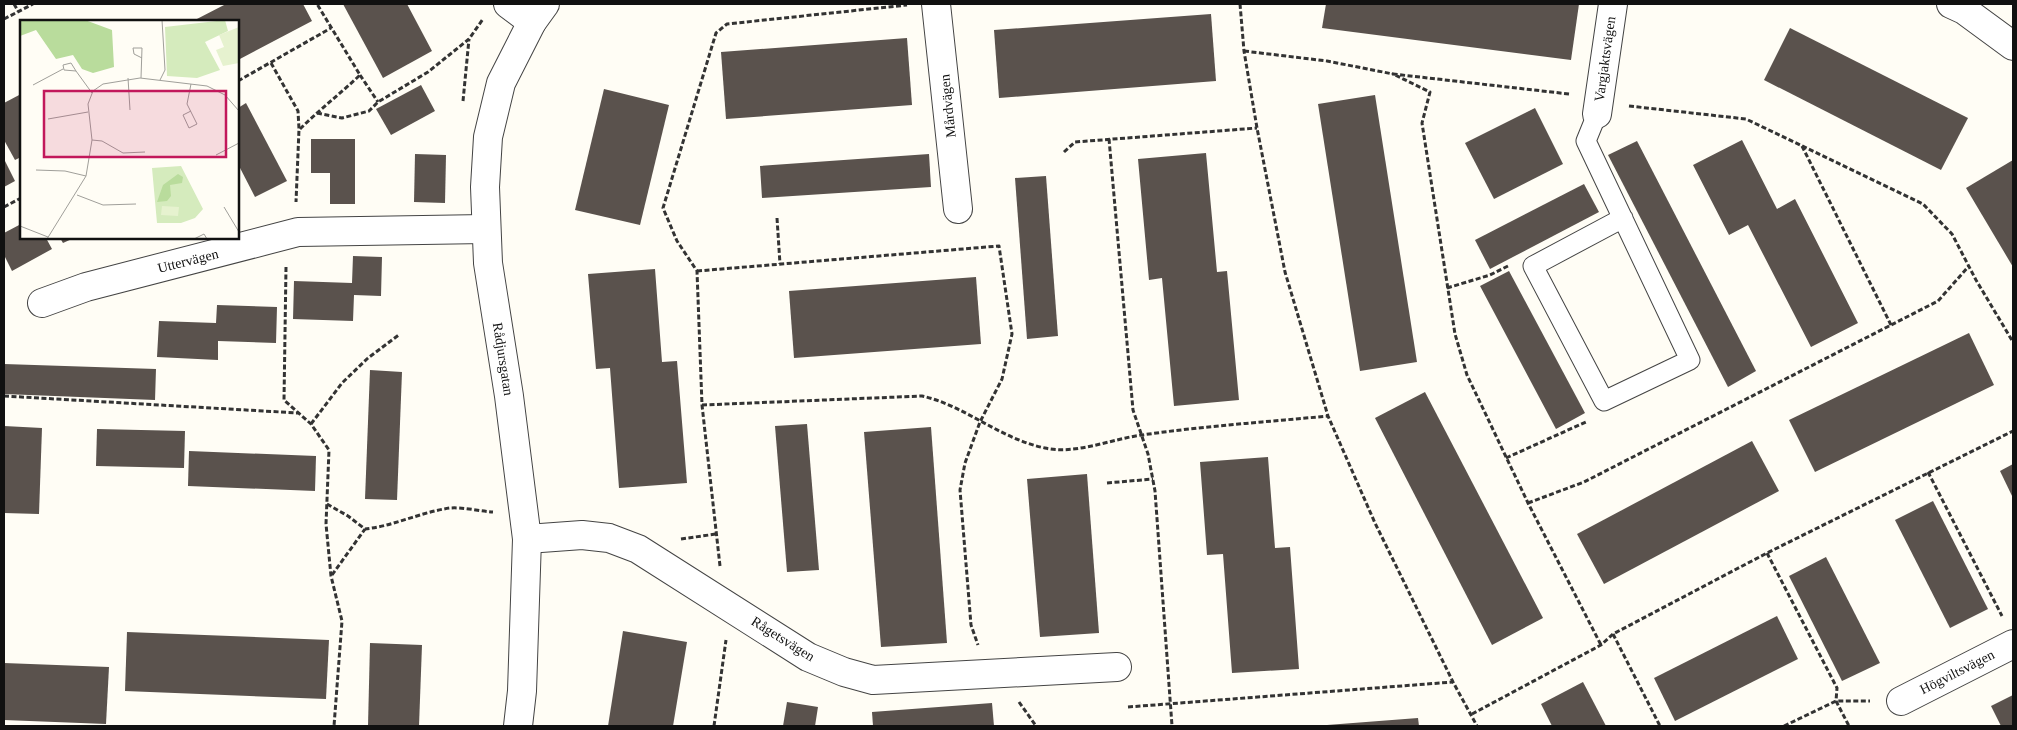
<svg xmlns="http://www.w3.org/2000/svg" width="2017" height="730" font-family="Georgia,serif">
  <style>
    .building { fill: #5a524d }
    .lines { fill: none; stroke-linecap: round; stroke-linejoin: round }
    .service-casing { stroke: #444; stroke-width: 21 }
    .minor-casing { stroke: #444; stroke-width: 30 }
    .path { stroke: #333; stroke-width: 3; stroke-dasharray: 5 2.5; stroke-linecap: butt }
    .service { stroke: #fff; stroke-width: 19 }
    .minor { stroke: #fff; stroke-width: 28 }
    .labels { text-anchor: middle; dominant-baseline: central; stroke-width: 5; stroke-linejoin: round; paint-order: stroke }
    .street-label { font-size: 14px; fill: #111; stroke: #fff }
    .inset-road { fill: none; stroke: #a09f9a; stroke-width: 1 }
    .view { fill: #c2185b; fill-opacity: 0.15; stroke: #c2185b; stroke-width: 2.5 }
    .inset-edge { fill: none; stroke: #111; stroke-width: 2.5 }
  </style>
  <rect width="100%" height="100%" fill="#fffdf5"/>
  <g class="building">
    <path d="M226,4H303L312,21L238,60V21H193Z"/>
    <path d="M343,4H407L432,51L383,78Z"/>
    <path d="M1326,4H1579L1571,60L1322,28Z"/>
    <path d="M1211,14L1216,81L999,98L994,30Z"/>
    <path d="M1790,28L1968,118L1941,170L1764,80Z"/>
    <path d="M907,38L912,105L726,119L721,52Z"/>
    <path d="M421,85L435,111L391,135L376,109Z"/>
    <path d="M604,89L669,105L640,225L575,210Z"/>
    <path d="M21,94V157L15,160L4,140V103Z"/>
    <path d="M1375,95L1417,362L1360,371L1318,104Z"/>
    <path d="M246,103L287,181L255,197L238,164V108Z"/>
    <path d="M1535,108L1563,164L1494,199L1465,143Z"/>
    <path d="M311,139H355V204H330V173H311Z"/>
    <path d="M1742,140L1777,209L1795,199L1858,323L1811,347L1748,225L1729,235L1693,165Z"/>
    <path d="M1637,141L1756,371L1728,387L1608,155Z"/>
    <path d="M1206,153L1217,272L1227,271L1239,400L1174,406L1162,278L1149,280L1138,159Z"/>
    <path d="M415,154L446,155L445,203L414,202Z"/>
    <path d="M929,154L931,187L762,198L760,166Z"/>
    <path d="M4,159L15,181L4,187Z"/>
    <path d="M2013,160V267L1966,188Z"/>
    <path d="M1046,176L1058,336L1027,339L1015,178Z"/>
    <path d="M1584,184L1599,212L1490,269L1475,240Z"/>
    <path d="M21,224V238H46L52,249L12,271L4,255V233Z"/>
    <path d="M60,238H74L63,243Z"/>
    <path d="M353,256L382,257L381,296L354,295L353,321L293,319L294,281L352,283Z"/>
    <path d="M655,269L662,362L677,361L687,483L619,488L610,368L596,369L588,274Z"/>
    <path d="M1509,271L1585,413L1556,429L1480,286Z"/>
    <path d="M976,277L981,344L794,358L789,291Z"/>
    <path d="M217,305L277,307L276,343L218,341V360L157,357L159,321L216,323Z"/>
    <path d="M1969,333L1994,385L1815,472L1789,420Z"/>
    <path d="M4,364L156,369L155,400L4,394Z"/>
    <path d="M370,370L402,372L397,500L365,499Z"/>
    <path d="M1425,392L1543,618L1492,645L1375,418Z"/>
    <path d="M807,424L819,570L787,572L775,426Z"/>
    <path d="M4,426L42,428L39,514L4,513Z"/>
    <path d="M931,427L947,643L881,647L864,432Z"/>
    <path d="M97,429L185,431L184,468L96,466Z"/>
    <path d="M1752,441L1779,491L1604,584L1577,534Z"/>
    <path d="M189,451L316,456L315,491L188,486Z"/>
    <path d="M1268,457L1275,548L1290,547L1299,669L1232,673L1223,554L1207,555L1200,462Z"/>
    <path d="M2013,464V498L2000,471Z"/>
    <path d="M1087,474L1099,633L1040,637L1027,479Z"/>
    <path d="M1933,501L1988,609L1950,628L1895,520Z"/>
    <path d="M1826,557L1880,663L1842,681L1789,576Z"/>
    <path d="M1777,616L1798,659L1675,721L1654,678Z"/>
    <path d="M623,631L687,642L673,726H608Z"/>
    <path d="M127,632L329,640L326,699L125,691Z"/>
    <path d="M370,643L422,645L419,726H368Z"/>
    <path d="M4,663L109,667L106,724L4,720Z"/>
    <path d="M1583,682L1606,726H1552L1541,704Z"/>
    <path d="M2013,695V726H2001L1991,706Z"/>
    <path d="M787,702L818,707L815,726H783Z"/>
    <path d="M992,703L994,726H873L872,712Z"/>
    <path d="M1418,718L1419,726H1327V725Z"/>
  </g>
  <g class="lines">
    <defs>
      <path id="service" d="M1597,114L1586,141L1690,360L1604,401L1533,266L1623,218"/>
      <g id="minor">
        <path d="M508,4L532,22"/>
        <path d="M936,4L958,209"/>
        <path d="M1951,4L1964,10L2013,46"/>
        <path d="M1597,114L1613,4"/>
        <path d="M42,303L86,287L298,232L485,229"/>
        <path d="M527,539L582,535L609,538L638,549L808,657L844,672L873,680L1117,667"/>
        <path d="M1901,701L2013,644"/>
        <path d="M518,726L522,691L527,539L509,396L488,263L485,187L488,137L501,83L532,22L545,4"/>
      </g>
    </defs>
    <use href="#service" class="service-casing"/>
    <use href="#minor" class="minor-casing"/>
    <g class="path">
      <path d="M14,4L18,11"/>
      <path d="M1240,4L1244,51L1257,128L1285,272L1328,416L1375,523L1453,682L1477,726"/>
      <path d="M4,19L33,4"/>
      <path d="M1244,51L1327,61L1393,74"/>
      <path d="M271,63L298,111L299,129L296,202"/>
      <path d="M360,75L378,102"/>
      <path d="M238,81L331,28"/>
      <path d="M1569,94L1393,74L1430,92L1422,123L1455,334L1467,375L1528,503L1601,645"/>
      <path d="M463,101L469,39"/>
      <path d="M1629,106L1746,119L1923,204L1952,234L1976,280L2013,342"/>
      <path d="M317,113L342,118L369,111L378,102L428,72L469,39L483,19"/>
      <path d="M300,129C319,110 340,94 360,75L317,4"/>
      <path d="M1109,139L1133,410L1148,454L1155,491L1172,726"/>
      <path d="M1802,146L1891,325"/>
      <path d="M1064,152L1075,142L1257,128"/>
      <path d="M4,207L21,198"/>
      <path d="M777,218L780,264"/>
      <path d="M286,267L284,400L311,424L329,450L326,524L331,576L342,621L334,726"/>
      <path d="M697,271L999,246L1012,334L1002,379L980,422L965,463L960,490L971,625L978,645"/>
      <path d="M1447,288L1490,275L1508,266"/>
      <path d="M4,396L298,413"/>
      <path d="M702,405L922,396C964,405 1000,439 1045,448C1076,455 1111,439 1142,435C1204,426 1266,422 1328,416"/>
      <path d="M311,424L342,383L368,358L400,334"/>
      <path d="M1506,458L1588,421"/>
      <path d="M1928,472L2002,616"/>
      <path d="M1107,483L1153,479"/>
      <path d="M1528,503L1584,482L1938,301L1969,266"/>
      <path d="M327,504L348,516L365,529C394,526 421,512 450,508C463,507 479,511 493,512"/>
      <path d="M681,539L716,534"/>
      <path d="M1767,553L1837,688L1836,701L1849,726"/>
      <path d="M720,566L702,405L697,271L677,241L663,208L716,33L727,24L907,5"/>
      <path d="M332,575L365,529"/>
      <path d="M1613,634L1660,726"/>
      <path d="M1019,702L1036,726"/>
      <path d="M1128,707L1453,682"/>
      <path d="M1472,714L1601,645L1613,634L1767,553L2013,431"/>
      <path d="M714,726L726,640"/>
      <path d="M1784,726L1836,701H1870"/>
    </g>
    <use href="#service" class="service"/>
    <use href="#minor" class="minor"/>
  </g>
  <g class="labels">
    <g class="street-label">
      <text transform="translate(1605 59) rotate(-82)">Vargjaktsvägen</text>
      <text transform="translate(948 106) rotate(-96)">Mårdvägen</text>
      <text transform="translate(188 261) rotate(-14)">Uttervägen</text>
      <text transform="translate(503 359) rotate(81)">Rådjursgatan</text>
      <text transform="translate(783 639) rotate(32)">Rågetsvägen</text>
      <text transform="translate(1957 672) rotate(-27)">Högviltsvägen</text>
    </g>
  </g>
  <g transform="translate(20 20)">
    <rect width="219" height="219" fill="#fffdf5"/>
    <path d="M205,0L208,11L185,22L200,50L177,58L147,56L145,7ZM161,146L183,189L175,198L161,203H137L132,148Z" fill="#d5ebbd"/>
    <path d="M0,0H65L92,10L94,47L73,53L62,49L53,35L36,39L16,10L0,16ZM158,154L163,157L162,163L150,165L151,176L147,181L137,182L143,165Z" fill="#b9dc9c"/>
    <path d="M219,7V43L203,46L196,30L204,27L199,15ZM142,186L159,187L158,196L141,195Z" fill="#e6f2cf"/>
    <path class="inset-road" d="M56,51L51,43L43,45L44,50L56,51L72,73M108,58L110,90M121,58L122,28H113L114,34L122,38M140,60L145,50L142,0M13,65L43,49M171,91L163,95L169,108L177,104L167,84L171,64M28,99L68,92M72,120L82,121L103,133L125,132M196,135L219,123M16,150L45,151L66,156M57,175L83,185L116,184M204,187L219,212M0,206L28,217M27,219L66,156L72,120L68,84L73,71L83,64L120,58L187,66L205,75L219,91M174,219L184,214L187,219"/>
    <path class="view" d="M24,71H206V137H24Z"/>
    <rect width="219" height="219" class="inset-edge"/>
  </g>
  <rect width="2017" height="730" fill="none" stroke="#111111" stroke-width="10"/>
</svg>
